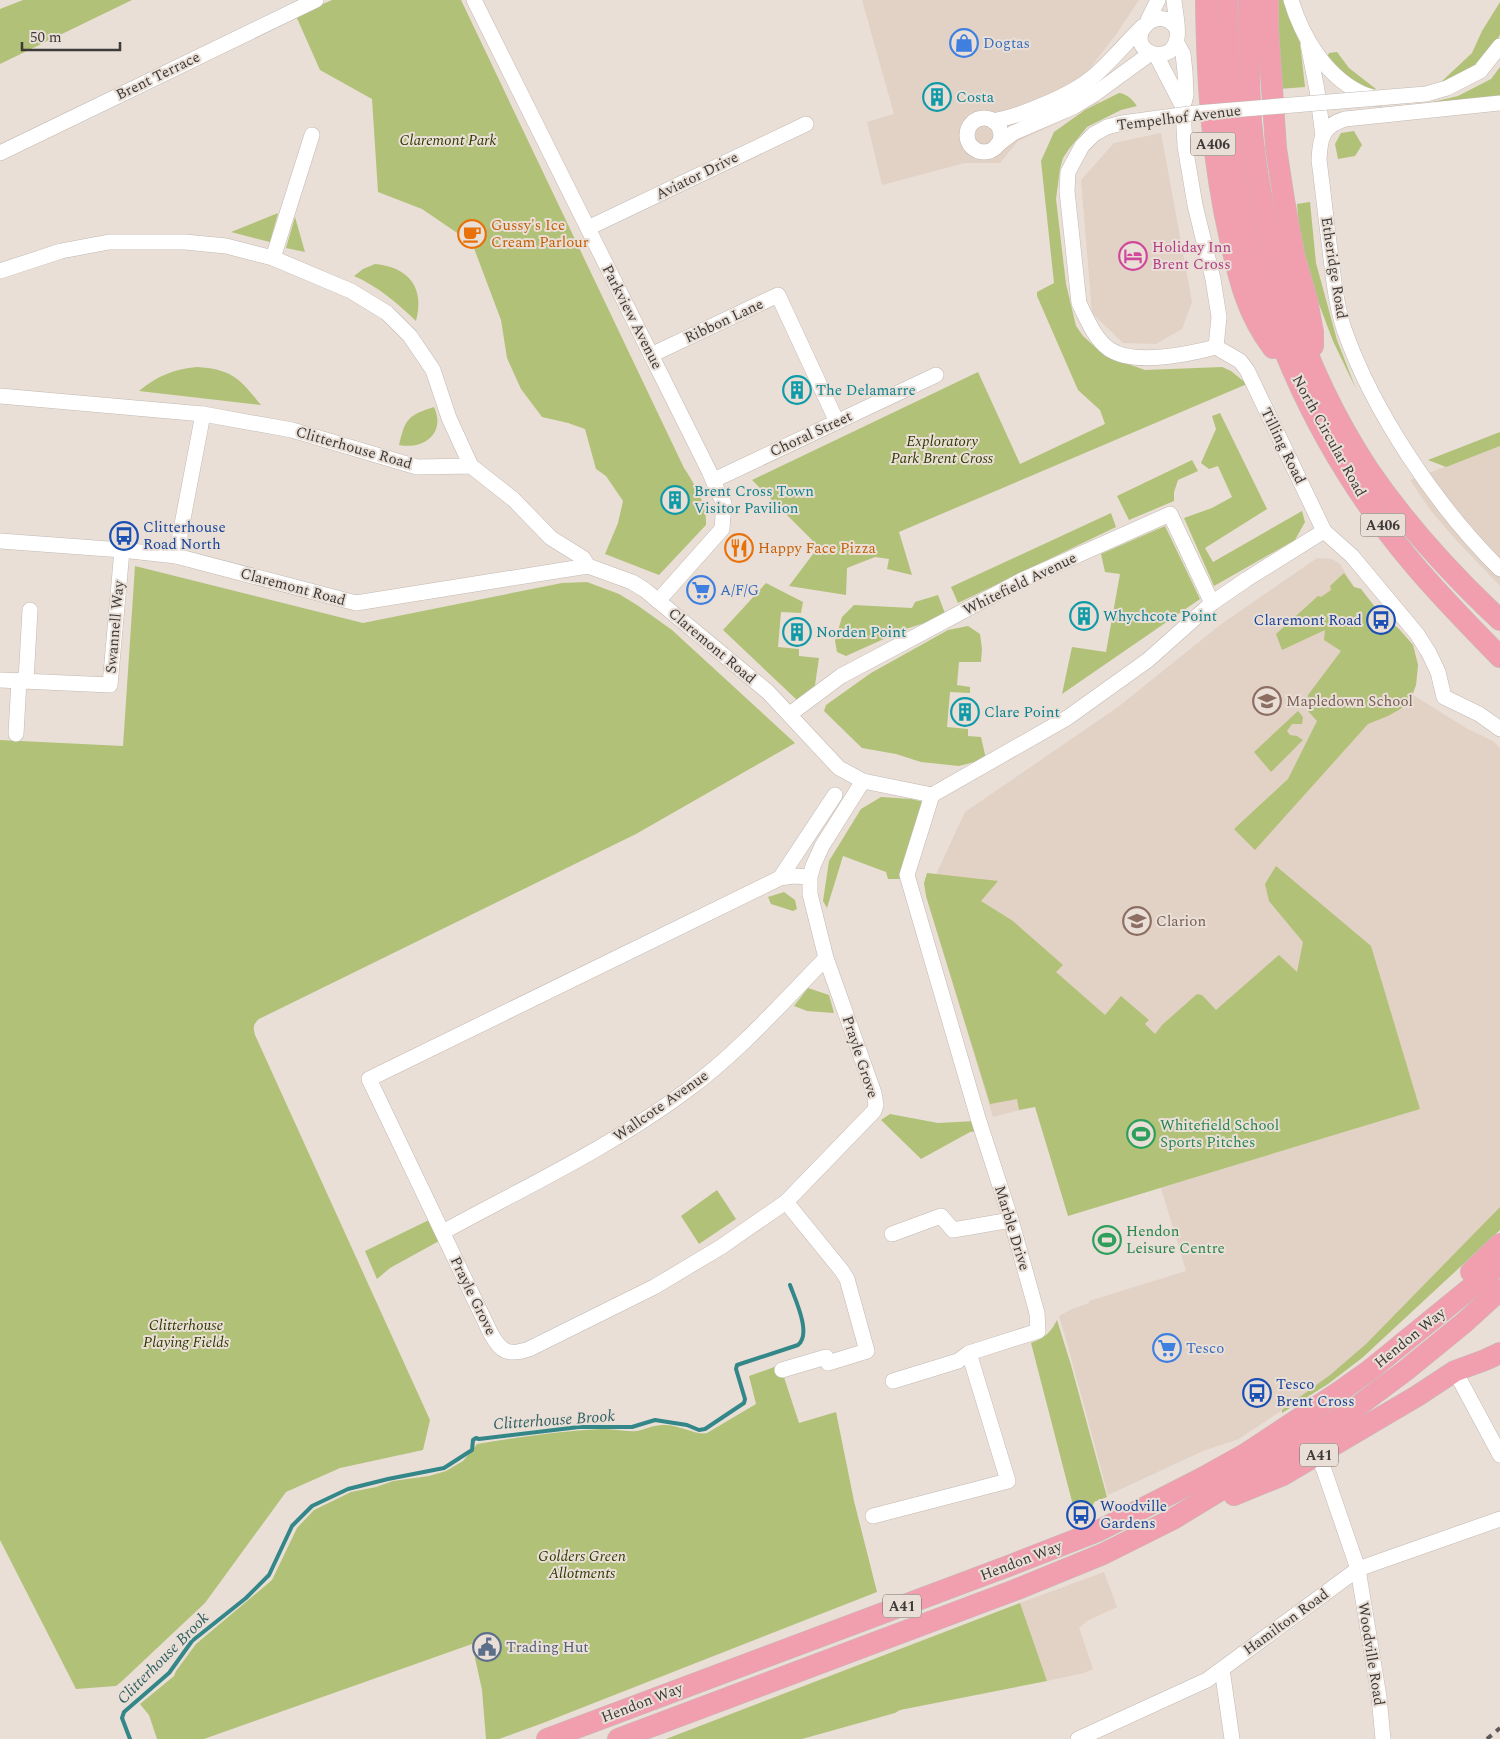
<svg xmlns="http://www.w3.org/2000/svg" width="1500" height="1739" font-family="Spectral,serif">
  <style>
    .built { fill: #e2d1c5 }
    .green { fill: #b1c177 }
    .lines { fill: none; stroke-linecap: round; stroke-linejoin: round }
    .stream { stroke: #348789; stroke-width: 4 }
    .minor-casing { stroke: #c2b8b1; stroke-width: 16 }
    .highway-casing { stroke: #c1c0bf; stroke-width: 22 }
    .minor { stroke: #fff; stroke-width: 15 }
    .highway { stroke: #f19eae; stroke-width: 21 }
    .rail { stroke: #5e5956; stroke-width: 4; stroke-dasharray: 6 6; stroke-linecap: butt }
    .minor-bridge-casing { stroke: #c2b8b1; stroke-width: 16; stroke-linecap: butt }
    .minor-bridge { stroke: #fff; stroke-width: 15 }
    .labels { text-anchor: middle; dominant-baseline: central; stroke-width: 4; stroke-linejoin: round; paint-order: stroke }
    .shield { fill: #e9dfd7; stroke: #716c68; stroke-width: 1 }
    .shield-label { font-size: 14px; font-weight: bold; fill: #3e3a38 }
    .shop-label { font-size: 15px; fill: #366cbe; stroke: #e9dfd7; text-anchor: start }
    .street-label { font-size: 15px; fill: #3e3a38; stroke: #e9dfd7 }
    .culture-label { font-size: 15px; fill: #0d838f; stroke: #e9dfd7; text-anchor: start }
    .park-label { font-size: 15px; font-style: italic; fill: #313a00; stroke: #e9dfd7 }
    .food-label { font-size: 15px; fill: #c56008; stroke: #e9dfd7; text-anchor: start }
    .hotel-label { font-size: 15px; fill: #b23c85; stroke: #e9dfd7; text-anchor: start }
    .transit-label { font-size: 15px; fill: #164399; stroke: #e9dfd7; text-anchor: start }
    .education-label { font-size: 15px; fill: #785e54; stroke: #e9dfd7; text-anchor: start }
    .leisure-label { font-size: 15px; fill: #27864d; stroke: #e9dfd7; text-anchor: start }
    .service-label { font-size: 15px; fill: #4e5e75; stroke: #e9dfd7; text-anchor: start }
    .water-label { font-size: 16px; font-style: italic; fill: #306062; stroke: #e9dfd7 }
  </style>
  <rect width="100%" height="100%" fill="#e9dfd7"/>
  <g class="built">
    <path d="M862,0H1139L1117,33L1087,72L1100,103L1018,141L1000,163H965L882,185L867,122L894,114Z"/>
    <path d="M1161,133L1192,302L1182,329L1156,344L1123,343L1092,313L1081,180L1114,143Z"/>
    <path d="M1500,446V586L1457,541L1431,511L1410,480Z"/>
    <path d="M1317,558L1332,559L1340,564L1354,587L1361,589L1378,611L1399,629L1413,645L1418,665L1416,685L1413,695L1466,728L1493,741L1500,748V1207L1366,1344L1330,1375L1302,1397L1239,1439L1203,1451L1108,1495L1067,1343L1059,1316L1072,1309L1089,1303V1301L1186,1271L1161,1188L1420,1109L1387,1000L1035,1106L993,1117L926,896L965,812L1118,707L1220,625Z"/>
    <path d="M1104,1572L1117,1607L1087,1621L1079,1628L1093,1669L1084,1673L1047,1681L1020,1603Z"/>
  </g>
  <g class="green">
    <path d="M23,0H132L0,64V9Z"/>
    <path d="M332,0H461L684,468C695,485 707,504 706,525L659,575L605,554L618,523L623,501L606,476L596,469L585,429L568,423L542,417L521,389L507,358L501,320L472,243L422,209L378,192L372,99L320,70L296,16Z"/>
    <path d="M1275,0H1284L1287,13L1300,43L1305,87L1279,89Z"/>
    <path d="M1500,2V34L1496,43L1481,60L1462,75L1440,83L1472,53L1482,31Z"/>
    <path d="M1337,52L1349,68L1376,89L1360,90L1326,60L1329,53Z"/>
    <path d="M1500,67V99L1416,106L1458,96L1491,79Z"/>
    <path d="M1119,93C1127,94 1132,99 1137,106L1121,110L1087,127L1069,149L1063,158L1060,169L1056,199L1066,284L1076,326L1083,336L1105,356L1145,370L1222,367L1231,371L1247,384L899,532L912,575L887,569L889,559L875,557L847,568L846,595L789,586L816,550L824,552L752,480L978,372L1020,464L1105,424L1100,410L1078,390L1037,296V292L1054,283L1041,161L1054,132L1085,110Z"/>
    <path d="M1354,131L1362,145L1355,156L1338,159L1335,144L1341,133Z"/>
    <path d="M1310,202L1316,263L1337,340L1356,389L1333,341L1306,270L1301,247L1297,204Z"/>
    <path d="M278,213L270,242L231,232Z"/>
    <path d="M295,217L305,252L286,248Z"/>
    <path d="M375,264C409,267 425,288 416,321C397,303 379,287 354,276L363,269Z"/>
    <path d="M197,367C232,369 240,379 261,405L139,391C157,376 174,369 197,367Z"/>
    <path d="M434,407C446,433 424,450 399,445C405,418 409,415 434,407Z"/>
    <path d="M1220,413L1267,509L1205,548L1213,562L1302,511L1305,522L1295,540L1214,586L1184,518L1212,508L1232,497L1218,466L1209,469L1201,463L1216,429L1212,416Z"/>
    <path d="M1500,432V446L1446,467L1428,460Z"/>
    <path d="M1192,460L1198,471L1178,480L1174,492V501L1129,520L1117,496Z"/>
    <path d="M1111,513L1116,527L958,603L951,587Z"/>
    <path d="M1165,526L1200,599L1062,694L1072,647L1106,652L1120,574L1105,572L1101,554Z"/>
    <path d="M135,566L363,623L562,583L587,582L619,594L637,605L672,630L795,743L636,834L259,1019C253,1024 253,1028 255,1035L430,1420L423,1450L340,1468L286,1492L205,1603L121,1682L116,1686L76,1689L0,1540V740L123,746Z"/>
    <path d="M1344,573L1354,587L1361,589L1378,611L1399,629L1413,645L1418,665L1416,685L1412,695L1402,708L1388,716L1368,724L1255,850L1234,829L1288,779L1317,721L1308,711V695L1341,651L1324,640L1325,630L1282,650L1276,634L1318,596L1321,597L1331,590L1330,586Z"/>
    <path d="M766,583L803,602L801,613L781,612L778,647L799,649V656L819,658L815,685L809,694L797,700L723,630Z"/>
    <path d="M938,595L946,616L906,629L846,656L837,652L835,641L842,617L854,605L912,608L915,602Z"/>
    <path d="M968,626L980,634L982,649L981,662H959L957,685L970,687V693L950,692L947,727L968,729V736L981,737L986,759L959,766L921,762L896,754L862,748L824,711L826,705L871,673L948,630Z"/>
    <path d="M1298,711L1303,717L1302,724H1292L1287,731L1290,735L1297,736L1303,740L1271,772L1254,752Z"/>
    <path d="M881,797L911,799L924,802L901,879H888L886,872L843,856L827,908L823,901L829,861L861,809Z"/>
    <path d="M1276,866L1371,946L1420,1109L1068,1216L1035,1107L1019,1110L1017,1099L990,1104L926,896L924,883L927,873L998,881L981,901L1013,921L1063,965L1056,972L1105,1015L1121,996L1149,1020L1145,1024L1155,1034L1162,1025L1197,994L1202,995L1216,1010L1279,955L1297,972L1303,942L1269,901L1265,884Z"/>
    <path d="M784,892L795,900L797,909L793,911L771,904L768,897Z"/>
    <path d="M808,988L829,995L834,1013L807,1011L794,1006Z"/>
    <path d="M890,1114L938,1123L975,1121L979,1131L970,1132L921,1159L881,1120Z"/>
    <path d="M717,1190L736,1219L699,1244L681,1216Z"/>
    <path d="M1500,1207V1230L1362,1358L1328,1384L1282,1413V1410L1330,1375L1366,1344Z"/>
    <path d="M429,1220L439,1241L390,1268L377,1279L365,1251Z"/>
    <path d="M1057,1320L1071,1365L1107,1497L1094,1502L1091,1512L1076,1517L1031,1343C1044,1338 1050,1334 1057,1320Z"/>
    <path d="M780,1365L799,1423L836,1412L854,1501L877,1592L543,1723L499,1739H486L482,1690L472,1644L204,1739H157L149,1715L140,1704L174,1676L176,1671L196,1644L272,1580L297,1528L314,1510L351,1492L376,1487L393,1481L429,1476L446,1471L463,1461L477,1444C519,1437 560,1431 602,1429C614,1429 626,1432 637,1431C646,1429 654,1425 663,1425C677,1424 698,1436 707,1433L756,1404L749,1376Z"/>
    <path d="M1020,1603L1047,1681L900,1710L895,1713L802,1739H666Z"/>
  </g>
  <g class="lines">
    <path class="stream" d="M130,1739L122,1718L124,1712L169,1673L192,1641L246,1598L269,1575L292,1526L312,1506L348,1489L388,1479L444,1468L472,1450L473,1440L476,1438L479,1439L579,1427H632L655,1420L687,1425L699,1430L705,1429L744,1403L745,1399L736,1369L737,1365L798,1345C812,1334 795,1299 790,1285"/>
    <defs>
      <g id="minor">
        <path d="M474,0L710,473L718,492L724,503L722,529L658,601"/>
        <path d="M1174,0C1175,16 1185,46 1166,53C1161,55 1156,55 1151,53C1122,39 1158,0 1177,29"/>
        <path d="M1291,0C1302,36 1324,74 1359,92C1365,95 1372,97 1378,99"/>
        <path d="M1148,20L1158,0"/>
        <path d="M1177,43L1183,54L1185,72L1186,95L1183,107L1185,146L1195,205L1213,279L1219,317L1216,347"/>
        <path d="M1308,44L1317,90L1323,136"/>
        <path d="M1156,55L1183,107"/>
        <path d="M1480,71L1500,46"/>
        <path d="M1500,103L1345,119C1322,126 1320,138 1319,160C1323,190 1326,220 1330,250C1333,276 1336,304 1344,329C1373,412 1437,507 1500,569"/>
        <circle cx="984" cy="135" r="17"/>
        <path d="M993,121C1021,116 1072,95 1094,76C1111,61 1126,43 1142,27"/>
        <path d="M1107,127L1094,134L1082,146L1068,172L1067,191L1079,303C1087,319 1094,338 1109,349C1133,366 1189,354 1216,347"/>
        <path d="M997,145L1013,133L1073,107L1096,93L1151,53"/>
        <path d="M0,153L316,0"/>
        <path d="M588,228L806,124"/>
        <path d="M273,258L312,135"/>
        <path d="M0,271L61,251L109,242H185L226,246L273,258L351,291L387,313L410,336L433,370L449,418L471,466"/>
        <path d="M1216,347L1240,361L1247,370L1324,531L1352,556L1417,634L1429,653L1438,672L1444,697L1479,714L1500,729"/>
        <path d="M651,355L778,295L837,422"/>
        <path d="M0,396L203,414L292,430L417,467L471,466L513,499L551,538L583,558L588,566"/>
        <path d="M714,480L936,375"/>
        <path d="M0,541L122,550L176,556L356,603L588,566L632,582L645,590L768,692L839,768L863,781L932,795L1067,718L1148,660L1212,603L1247,579L1324,531"/>
        <path d="M176,556L203,414"/>
        <path d="M0,680L110,685L122,550"/>
        <path d="M26,681L30,610"/>
        <path d="M790,714L841,676L1022,580L1170,514L1212,603"/>
        <path d="M16,734L19,680"/>
        <path d="M810,877L793,876L780,878L369,1079L491,1334C501,1352 508,1356 529,1349L654,1287L721,1247L786,1202L874,1111L876,1105L874,1093L826,958L810,894V877L813,866L822,846L863,781"/>
        <path d="M780,878L835,795"/>
        <path d="M443,1232C525,1187 611,1147 686,1091C738,1053 781,1004 826,958"/>
        <path d="M892,1234L941,1216L953,1230L1011,1220"/>
        <path d="M1463,1365L1455,1371L1500,1455"/>
        <path d="M782,1370L826,1357L828,1363L867,1351L847,1279L842,1271L786,1202"/>
        <path d="M893,1381L958,1361L969,1353"/>
        <path d="M1317,1456L1324,1470L1358,1569L1379,1697L1383,1739"/>
        <path d="M873,1516L1008,1481L969,1353L1038,1331L1037,1313L1011,1220L978,1118L907,875L932,795"/>
        <path d="M1222,1669L1232,1739"/>
        <path d="M1078,1739L1207,1680L1358,1569L1500,1519"/>
      </g>
      <g id="highway">
        <path d="M1206,0C1207,81 1212,160 1230,239C1239,279 1247,314 1273,348"/>
        <path d="M1227,0C1228,53 1227,106 1234,158C1253,306 1315,446 1410,560C1438,594 1469,625 1500,657"/>
        <path d="M1249,0C1249,40 1248,81 1251,121C1262,243 1301,367 1368,469C1406,525 1451,574 1500,620"/>
        <path d="M1268,0V29L1276,148L1284,200L1294,255L1307,300L1313,332V346"/>
        <path d="M1471,1272L1500,1244"/>
        <path d="M1234,1495L1283,1475L1417,1396L1455,1371L1485,1360L1500,1353"/>
        <path d="M547,1739L1011,1565L1098,1531L1204,1477L1247,1453L1339,1392L1370,1370L1500,1264"/>
        <path d="M618,1739L1015,1590L1103,1554L1173,1519L1354,1409L1405,1371L1465,1322L1500,1290"/>
      </g>
    </defs>
    <use href="#minor" class="minor-casing"/>
    <use href="#highway" class="highway-casing"/>
    <use href="#minor" class="minor"/>
    <use href="#highway" class="highway"/>
    <path class="rail" d="M1487,1739L1500,1728"/>
    <defs>
      <path id="minor-bridge" d="M1107,127L1122,123L1196,113L1426,94L1447,88L1480,71"/>
    </defs>
    <use href="#minor-bridge" class="minor-bridge-casing"/>
    <use href="#minor-bridge" class="minor-bridge"/>
  </g>
  <defs>
    <symbol id="shop-ring" viewBox="-11 -11 22 22"><circle r="9.5" fill="#e9dfd7" stroke="#3f7fe0" stroke-width="1.5"/><path d="M-5-2.5h2.3a2.7 3.5 0 0 1 5.4 0H5L5.5 6h-11ZM-1.5-2.5h3a1.5 2.3 0 0 0-3 0Z" fill="#3f7fe0"/></symbol>
    <symbol id="building-ring" viewBox="-11 -11 22 22"><circle r="9.5" fill="#e9dfd7" stroke="#0f9aa8" stroke-width="1.5"/><path d="M-4-6H4V6H1V3H-1V6H-4ZM-2.5-4.3h1.7v1.8h-1.7ZM.8-4.3h1.7v1.8H.8ZM-2.5-1h1.7V.8h-1.7ZM.8-1h1.7V.8H.8Z" fill="#0f9aa8"/></symbol>
    <symbol id="cafe-ring" viewBox="-11 -11 22 22"><circle r="9.5" fill="#e9dfd7" stroke="#e8710a" stroke-width="1.5"/><path d="M-5.5-4.5H6V0H3Q3 3.5 0 3.5H-2.5Q-5.5 3.5-5.5 0ZM3-3.2v2h1.7v-2ZM-6 4.5H4V6H-6Z" fill="#e8710a"/></symbol>
    <symbol id="hotel-ring" viewBox="-11 -11 22 22"><circle r="9.5" fill="#e9dfd7" stroke="#d1479c" stroke-width="1.5"/><path d="M-6-4.5h1.5V1H6V5H4.5V3h-9V5H-6ZM-4 0a1.8 1.8 0 1 1 3.6 0ZM.5 0V-2.5h3Q6-2.5 6 0Z" fill="#d1479c"/></symbol>
    <symbol id="bus-ring" viewBox="-11 -11 22 22"><circle r="9.5" fill="#e9dfd7" stroke="#1a4fb4" stroke-width="1.5"/><path d="M-5-6H5V4H4V6H2V4H-2V6H-4V4H-5ZM-3.5-4V0h7V-4ZM-3.5 1.2v1.5H-2V1.2ZM2 1.2v1.5H3.5V1.2Z" fill="#1a4fb4"/></symbol>
    <symbol id="restaurant-ring" viewBox="-11 -11 22 22"><circle r="9.5" fill="#e9dfd7" stroke="#e8710a" stroke-width="1.5"/><path d="M-5-6h1v4h1v-4h1v4h1v-4h1v5L-1.5 .5V6h-2V.5L-5-1ZM5-6V6H3V1.5H1.5Q1.5-4 5-6Z" fill="#e8710a"/></symbol>
    <symbol id="supermarket-ring" viewBox="-11 -11 22 22"><circle r="9.5" fill="#e9dfd7" stroke="#3f7fe0" stroke-width="1.5"/><path d="M-6-5.5h2.5l.6 2H6L4.5 2H-2.5L-4.4-4H-6ZM-1.5 3.2a1.3 1.3 0 1 0 .1 0ZM3 3.2a1.3 1.3 0 1 0 .1 0Z" fill="#3f7fe0"/></symbol>
    <symbol id="school-ring" viewBox="-11 -11 22 22"><circle r="9.5" fill="#e9dfd7" stroke="#8d6e63" stroke-width="1.5"/><path d="M0-5L7-2L0 1L-7-2ZM-4 1L0 2.5L4 1V4Q0 6-4 4Z" fill="#8d6e63"/></symbol>
    <symbol id="stadium-ring" viewBox="-11 -11 22 22"><circle r="9.5" fill="#e9dfd7" stroke="#2e9e5b" stroke-width="1.5"/><path d="M0-5a6.5 5 0 1 0 0 10a6.5 5 0 1 0 0-10ZM-3.5-1.8h7v3.6h-7Z" fill="#2e9e5b"/></symbol>
    <symbol id="civic-ring" viewBox="-11 -11 22 22"><circle r="9.5" fill="#e9dfd7" stroke="#5c6f8a" stroke-width="1.5"/><path d="M-.6-6.5H3V-4.5H.6V-3L4-1V1h2V6H-6V1h2V-1L-.6-3ZM-1.2 2.5V6h2.4V2.5Z" fill="#5c6f8a"/></symbol>
  </defs>
  <g fill-rule="evenodd">
    <use href="#shop-ring" x="948" y="27" width="32" height="32"/>
    <use href="#building-ring" x="921" y="81" width="32" height="32"/>
    <use href="#cafe-ring" x="456" y="218" width="32" height="32"/>
    <use href="#hotel-ring" x="1117" y="240" width="32" height="32"/>
    <use href="#building-ring" x="781" y="374" width="32" height="32"/>
    <use href="#building-ring" x="659" y="484" width="32" height="32"/>
    <use href="#bus-ring" x="108" y="520" width="32" height="32"/>
    <use href="#restaurant-ring" x="723" y="532" width="32" height="32"/>
    <use href="#supermarket-ring" x="685" y="574" width="32" height="32"/>
    <use href="#building-ring" x="1068" y="600" width="32" height="32"/>
    <use href="#bus-ring" x="1365" y="604" width="32" height="32"/>
    <use href="#building-ring" x="781" y="616" width="32" height="32"/>
    <use href="#school-ring" x="1251" y="685" width="32" height="32"/>
    <use href="#building-ring" x="949" y="696" width="32" height="32"/>
    <use href="#school-ring" x="1121" y="905" width="32" height="32"/>
    <use href="#stadium-ring" x="1125" y="1118" width="32" height="32"/>
    <use href="#stadium-ring" x="1091" y="1224" width="32" height="32"/>
    <use href="#supermarket-ring" x="1151" y="1332" width="32" height="32"/>
    <use href="#bus-ring" x="1241" y="1377" width="32" height="32"/>
    <use href="#bus-ring" x="1065" y="1499" width="32" height="32"/>
    <use href="#civic-ring" x="471" y="1631" width="32" height="32"/>
  </g>
  <g class="labels">
    <g class="shield">
      <rect x="1190.5" y="132.5" width="45" height="23" rx="4"/>
      <rect x="1360.5" y="513.5" width="45" height="23" rx="4"/>
      <rect x="1300" y="1443.5" width="38" height="23" rx="4"/>
      <rect x="883" y="1594.5" width="38" height="23" rx="4"/>
    </g>
    <g class="shield-label">
      <text x="1213" y="144">A406</text>
      <text x="1383" y="525">A406</text>
      <text x="1319" y="1455">A41</text>
      <text x="902" y="1606">A41</text>
    </g>
    <g class="shop-label">
      <text x="983" y="43">Dogtas</text>
      <text x="720" y="590">A/F/G</text>
      <text x="1186" y="1348">Tesco</text>
    </g>
    <g class="street-label">
      <text transform="translate(158 76) rotate(-26)">Brent Terrace</text>
      <text transform="translate(1179 118) rotate(-7)">Tempelhof Avenue</text>
      <text transform="translate(697 176) rotate(-26)">Aviator Drive</text>
      <text transform="translate(1334 268) rotate(81)">Etheridge Road</text>
      <text transform="translate(632 317) rotate(63)">Parkview Avenue</text>
      <text transform="translate(724 321) rotate(-25)">Ribbon Lane</text>
      <text transform="translate(811 434) rotate(-25)">Choral Street</text>
      <text transform="translate(1329 436) rotate(61)">North Circular Road</text>
      <text transform="translate(1283 446) rotate(64)">Tilling Road</text>
      <text transform="translate(354 448) rotate(16)">Clitterhouse Road</text>
      <text transform="translate(1020 584) rotate(-26)">Whitefield Avenue</text>
      <text transform="translate(293 587) rotate(15)">Claremont Road</text>
      <text transform="translate(115 627) rotate(-85)">Swannell Way</text>
      <text transform="translate(712 646) rotate(40)">Claremont Road</text>
      <text transform="translate(860 1057) rotate(72)">Prayle Grove</text>
      <text transform="translate(661 1106) rotate(-35)">Wallcote Avenue</text>
      <text transform="translate(1012 1228) rotate(73)">Marble Drive</text>
      <text transform="translate(473 1296) rotate(64)">Prayle Grove</text>
      <text transform="translate(1410 1338) rotate(-39)">Hendon Way</text>
      <text transform="translate(1021 1561) rotate(-21)">Hendon Way</text>
      <text transform="translate(1286 1622) rotate(-36)">Hamilton Road</text>
      <text transform="translate(1371 1654) rotate(81)">Woodville Road</text>
      <text transform="translate(642 1703) rotate(-21)">Hendon Way</text>
    </g>
    <g class="culture-label">
      <text x="956" y="97">Costa</text>
      <text x="816" y="390">The Delamarre</text>
      <text x="694" y="491">Brent Cross Town<tspan x="694" dy="17">Visitor Pavilion</tspan></text>
      <text x="1103" y="616">Whychcote Point</text>
      <text x="816" y="632">Norden Point</text>
      <text x="984" y="712">Clare Point</text>
    </g>
    <g class="park-label">
      <text x="448" y="140">Claremont Park</text>
      <text x="942" y="441">Exploratory<tspan x="942" dy="17">Park Brent Cross</tspan></text>
      <text x="186" y="1325">Clitterhouse<tspan x="186" dy="17">Playing Fields</tspan></text>
      <text x="582" y="1556">Golders Green<tspan x="582" dy="17">Allotments</tspan></text>
    </g>
    <g class="food-label">
      <text x="491" y="225">Gussy's Ice<tspan x="491" dy="17">Cream Parlour</tspan></text>
      <text x="758" y="548">Happy Face Pizza</text>
    </g>
    <g class="hotel-label">
      <text x="1152" y="247">Holiday Inn<tspan x="1152" dy="17">Brent Cross</tspan></text>
    </g>
    <g class="transit-label">
      <text x="143" y="527">Clitterhouse<tspan x="143" dy="17">Road North</tspan></text>
      <text x="1362" y="620" text-anchor="end">Claremont Road</text>
      <text x="1276" y="1384">Tesco<tspan x="1276" dy="17">Brent Cross</tspan></text>
      <text x="1100" y="1506">Woodville<tspan x="1100" dy="17">Gardens</tspan></text>
    </g>
    <g class="education-label">
      <text x="1286" y="701">Mapledown School</text>
      <text x="1156" y="921">Clarion</text>
    </g>
    <g class="leisure-label">
      <text x="1160" y="1125">Whitefield School<tspan x="1160" dy="17">Sports Pitches</tspan></text>
      <text x="1126" y="1231">Hendon<tspan x="1126" dy="17">Leisure Centre</tspan></text>
    </g>
    <g class="service-label">
      <text x="506" y="1647">Trading Hut</text>
    </g>
    <g class="water-label">
      <text transform="translate(554 1420) rotate(-4)">Clitterhouse Brook</text>
      <text transform="translate(163 1658) rotate(-45)">Clitterhouse Brook</text>
    </g>
  </g>
  <path d="M22 42v8h98v-8" fill="none" stroke="#3e3a38" stroke-width="2.5"/>
  <text x="30" y="42" font-size="15" fill="#3e3a38" stroke="#e9dfd7" stroke-width="4" paint-order="stroke">50 m</text>
</svg>
